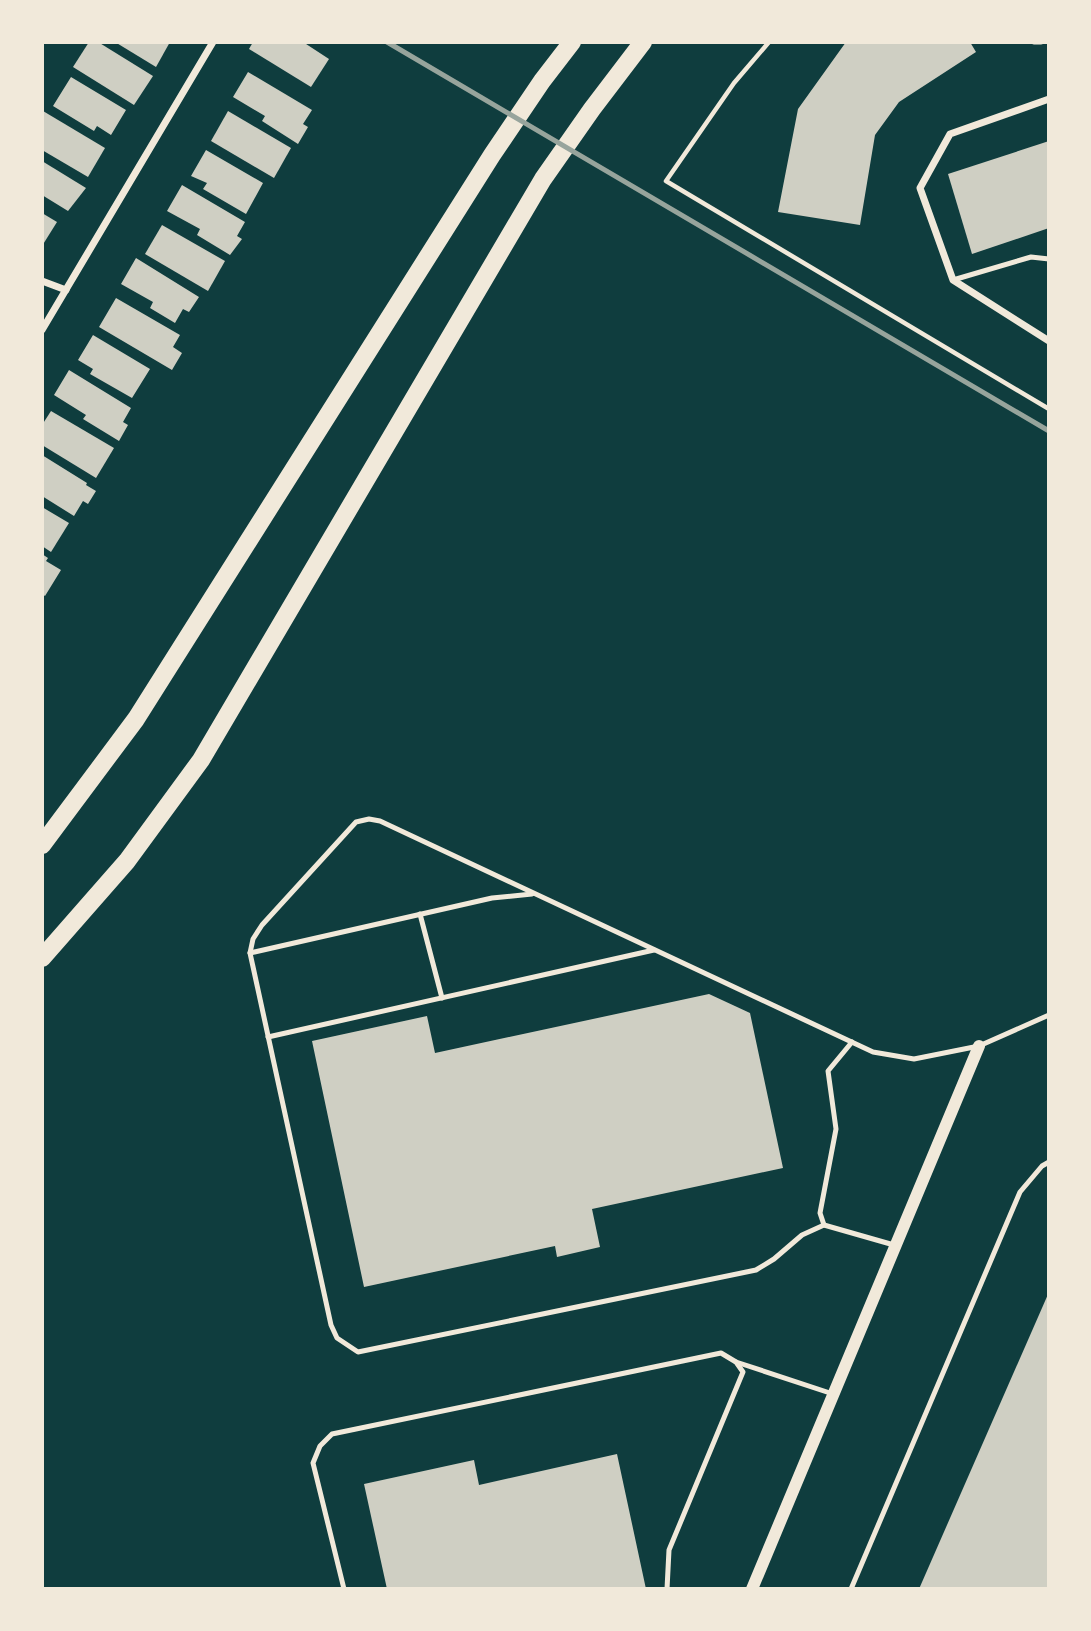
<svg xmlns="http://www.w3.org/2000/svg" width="1091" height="1631" font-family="'Roboto Condensed',sans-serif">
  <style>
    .building { fill: #cfcfc3 }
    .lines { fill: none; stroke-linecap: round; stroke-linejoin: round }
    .path { stroke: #f1e9da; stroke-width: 4.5 }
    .service { stroke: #f1e9da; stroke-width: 5 }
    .minor { stroke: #f1e9da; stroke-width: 7 }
    .tertiary { stroke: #f1e9da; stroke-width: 12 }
    .primary { stroke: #f1e9da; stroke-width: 18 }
    .rail { stroke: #97a49c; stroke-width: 5 }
  </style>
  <rect width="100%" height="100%" fill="#0f3d3e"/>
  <g class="building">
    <path d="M89,42H98L153,76L134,105L73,67Z"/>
    <path d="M115,42H170L156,67Z"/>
    <path d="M253,42H303L329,59L311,87L249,49Z"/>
    <path d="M846,42H970L976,52L899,102L875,135L860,225L778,212L798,109Z"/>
    <path d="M248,72L312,110L303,124L308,127L298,144L262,121L265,116L233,97Z"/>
    <path d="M71,77L126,110L111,135L97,126L94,131L53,106Z"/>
    <path d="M43,111L105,148L88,177L42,150Z"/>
    <path d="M228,111L291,148L274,178L211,141Z"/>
    <path d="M1049,141V228L972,254L948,174Z"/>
    <path d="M206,150L263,183L246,214L203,189L207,183L191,176Z"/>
    <path d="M42,161L86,188L68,211L42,195Z"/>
    <path d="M182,185L245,222L237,236L242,239L230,255L197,235L200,229L167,211Z"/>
    <path d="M42,213L57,222L42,246Z"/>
    <path d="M162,225L225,261L208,291L145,254Z"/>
    <path d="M136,258L199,297L189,312L183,309L175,323L150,308L153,302L121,284Z"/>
    <path d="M116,298L180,335L173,347L182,353L172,370L99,327Z"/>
    <path d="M93,335L150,369L132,398L90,374L93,369L78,360Z"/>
    <path d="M69,370L131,408L123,422L128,425L119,441L83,419L86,415L54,395Z"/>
    <path d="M51,411L114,448L96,478L42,445V425Z"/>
    <path d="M42,455L87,483L86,485L96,491L88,504L83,501L74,516L42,496Z"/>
    <path d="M42,507L69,523L51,552L42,546Z"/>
    <path d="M42,554L48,558L46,561L61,570L45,596L42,594Z"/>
    <path d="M709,994L750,1013L783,1168L592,1209L600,1247L557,1257L555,1246L364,1287L312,1041L427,1016L435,1053Z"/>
    <path d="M1049,1292V1589H919Z"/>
    <path d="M617,1454L646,1589H387L364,1484L474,1460L479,1485Z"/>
  </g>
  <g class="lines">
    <path class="path" d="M769,42L734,83L666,181L1049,409"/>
    <g class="service">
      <path d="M1034,42H1041"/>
      <path d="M953,280L1031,257L1049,259"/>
      <path d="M420,914L442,998"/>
      <path d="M250,953L492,898L532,894"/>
      <path d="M268,1037L654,950"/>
      <path d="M824,1225L820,1213L836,1129L828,1071L852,1042"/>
      <path d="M894,1245L824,1225L802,1235L774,1259L756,1270L358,1352L337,1338L331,1325L250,953L253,939L262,925L356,822L369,819L380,821L873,1052L914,1059L979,1046L1049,1015"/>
      <path d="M736,1362L833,1394"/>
      <path d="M344,1589L313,1463L320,1446L332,1434L721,1353L736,1362L743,1372L669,1550L667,1589"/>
      <path d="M851,1589L1020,1192L1042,1166L1049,1162"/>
    </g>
    <g class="minor">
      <path d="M1049,99L950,134L920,188L953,280L1049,341"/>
      <path d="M42,281L66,290"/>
      <path d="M42,330L213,42"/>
    </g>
    <path class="tertiary" d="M752,1589L979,1046"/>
    <g class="primary">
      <path d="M42,845L136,719L492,155L542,81L572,42"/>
      <path d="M42,958L127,861L201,760L543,179L592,109L643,42"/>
    </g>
    <path class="rail" d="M387,42L1049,431"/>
  </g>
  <rect width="1091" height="1631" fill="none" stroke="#f1e9da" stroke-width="88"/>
</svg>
